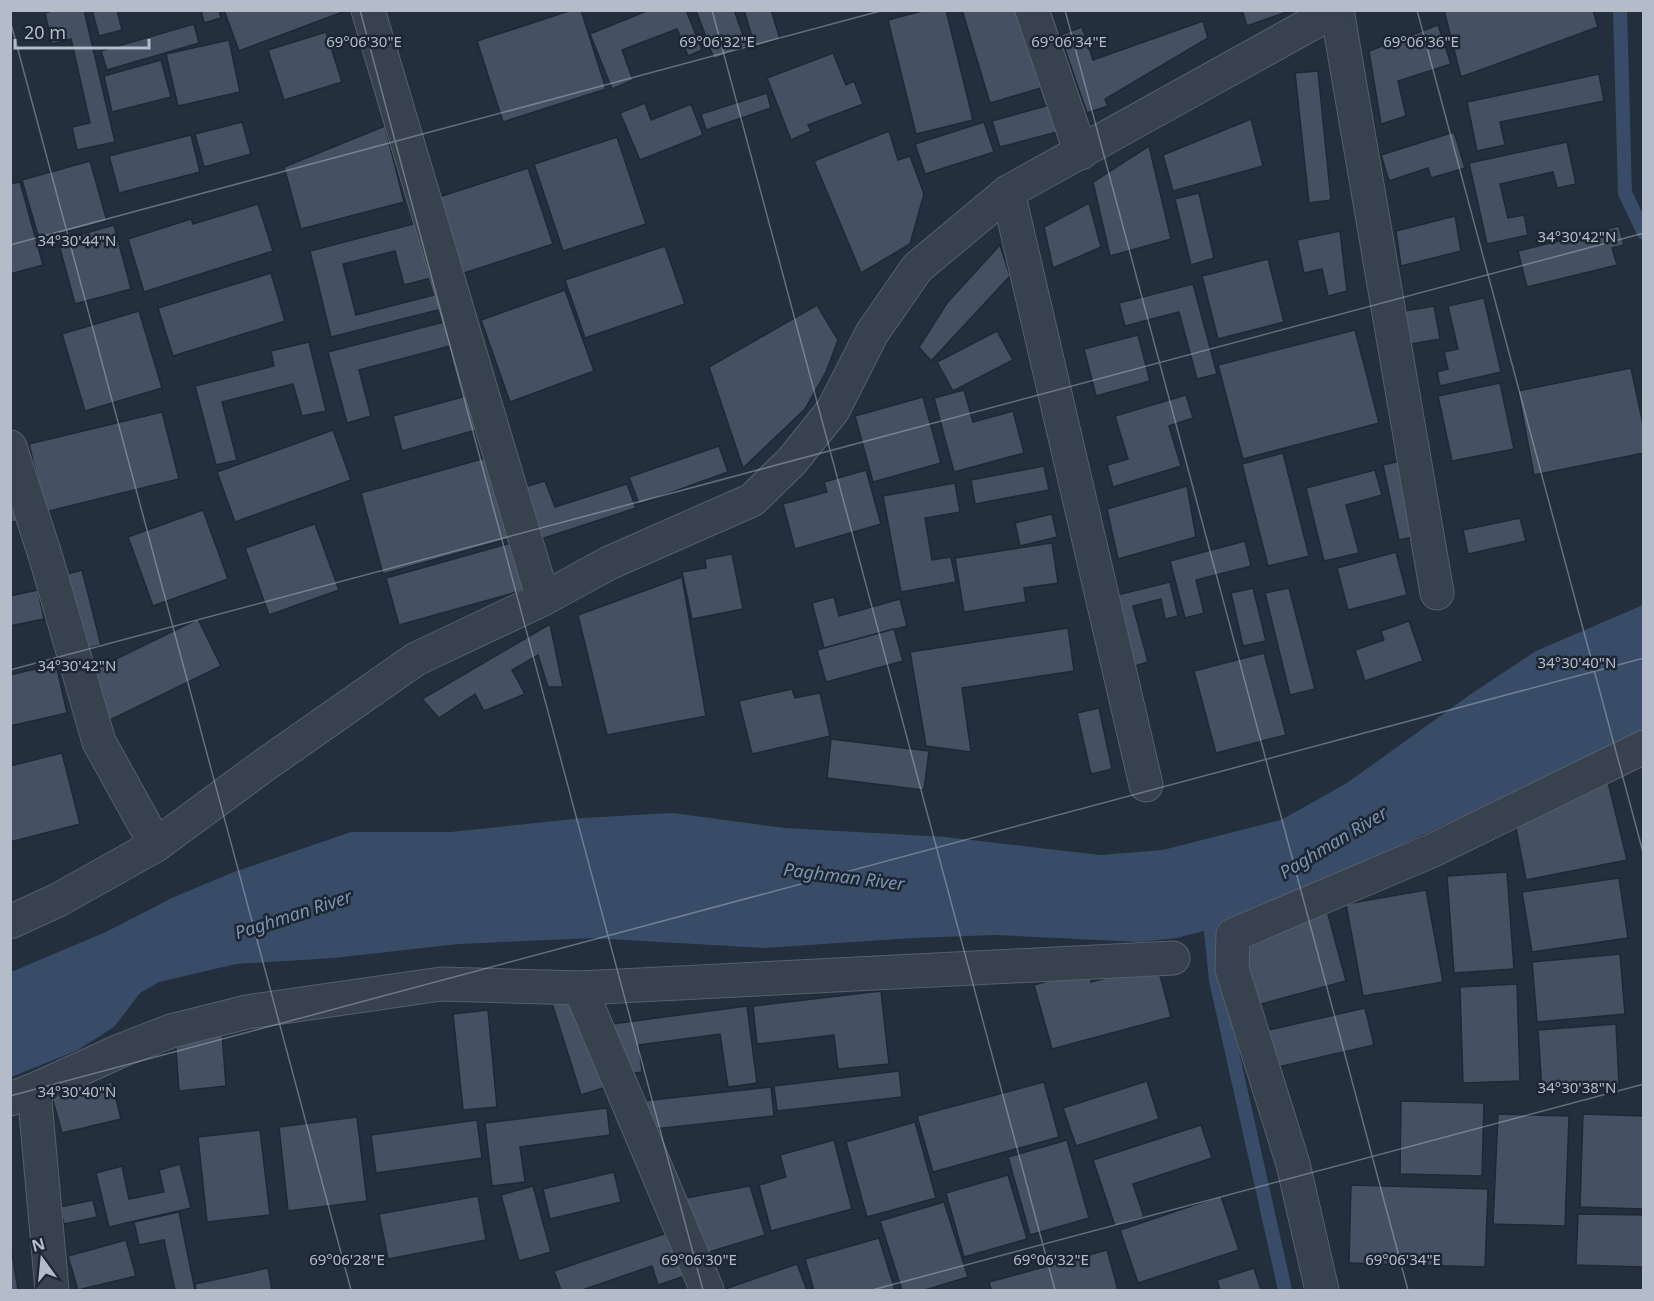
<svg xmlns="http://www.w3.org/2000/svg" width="1654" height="1301" font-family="'Noto Sans',sans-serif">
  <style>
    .water { fill: #394c67 }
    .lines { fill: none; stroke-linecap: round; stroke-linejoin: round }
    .stream { stroke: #394c67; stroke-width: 14 }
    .building { fill: #455162; stroke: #1f2835; stroke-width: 1.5 }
    .minor-casing { stroke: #565f6c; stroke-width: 35 }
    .minor { stroke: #38414e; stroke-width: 33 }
    .ticks { fill: none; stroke: #b4bcc9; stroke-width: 1.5; stroke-opacity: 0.45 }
    .labels { text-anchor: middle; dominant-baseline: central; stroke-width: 5; stroke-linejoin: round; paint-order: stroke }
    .water-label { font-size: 18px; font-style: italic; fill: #7c92b1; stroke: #1d2633 }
    .ticks-label { font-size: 15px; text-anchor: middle; fill: #b4bcc9; stroke: #1d2633; stroke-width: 5; stroke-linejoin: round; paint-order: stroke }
  </style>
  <rect width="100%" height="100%" fill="#242f3e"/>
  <path class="water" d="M1643,605V732L1418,837L1245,920L1177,938L1140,942L995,935L912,938L764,948L592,938L458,944L334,958L236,964L159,982L140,993L114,1027L76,1051L11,1077V972L106,932L172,898L234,872L351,832H451L583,818L673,813L785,828L945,837L1100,855L1163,850L1281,820L1347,783L1471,694L1536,651Z"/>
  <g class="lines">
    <g class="stream">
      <path d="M1620,10L1625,193L1644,233"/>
      <path d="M1209,911L1216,980L1285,1290"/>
    </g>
  </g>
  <g class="building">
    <path d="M55,10H84L115,142L77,150L72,127L90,123L71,39L52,44L45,13Z"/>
    <path d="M92,10H117L122,30L99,36Z"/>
    <path d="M201,10H219L221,18L204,23Z"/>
    <path d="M224,10H348L239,51Z"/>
    <path d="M572,10H581L606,89L503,122L477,41Z"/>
    <path d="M649,10H686L702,50L688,56L677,29L622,50L633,80L612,89L590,34Z"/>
    <path d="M696,10H734L747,46L714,59Z"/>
    <path d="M744,10H771L780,39L755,47Z"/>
    <path d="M926,10H946L973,120L916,134L888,20Z"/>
    <path d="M962,10H1026L1048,86L990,103Z"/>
    <path d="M1242,10H1292L1247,26Z"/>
    <path d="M1444,10H1593L1598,27L1461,77Z"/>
    <path d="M1203,21L1208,38L1105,99L1108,106L1087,113L1060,35L1082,27L1093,60Z"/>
    <path d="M194,24L199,43L107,70L101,51Z"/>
    <path d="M1438,25L1451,64L1398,81L1406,116L1381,124L1369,51Z"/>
    <path d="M326,32L342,82L284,100L268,50Z"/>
    <path d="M229,40L240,92L178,106L166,54Z"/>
    <path d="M833,53L846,85L854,81L863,104L808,125L811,131L791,140L767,78Z"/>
    <path d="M161,60L171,97L112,112L104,76Z"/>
    <path d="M1318,71L1331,200L1309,203L1295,73Z"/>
    <path d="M1599,74L1604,101L1500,122L1505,145L1477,151L1467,102Z"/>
    <path d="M767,93L771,108L706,130L701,114Z"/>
    <path d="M645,103L651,120L691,104L703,135L640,160L620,113Z"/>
    <path d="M1053,104L1061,131L1000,147L992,121Z"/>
    <path d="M1251,119L1263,166L1173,191L1163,155Z"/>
    <path d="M242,122L251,154L204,167L195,134Z"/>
    <path d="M984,122L994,152L925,174L915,144Z"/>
    <path d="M385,126L404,202L301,229L284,167Z"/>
    <path d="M889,131L898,160L910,156L924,194L910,244L861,273L814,161Z"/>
    <path d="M1454,132L1465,168L1431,178L1428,168L1389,181L1381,155Z"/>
    <path d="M191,135L200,172L119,193L109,156Z"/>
    <path d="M617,137L646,224L563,251L534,164Z"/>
    <path d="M1567,142L1576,184L1557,188L1553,172L1500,184L1508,218L1524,215L1528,235L1487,244L1469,163Z"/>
    <path d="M1149,146L1171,239L1110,256L1093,182Z"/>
    <path d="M90,161L107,221L39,239L22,180Z"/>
    <path d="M528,168L553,244L455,276L430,200Z"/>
    <path d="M20,182L43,265L10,274V184Z"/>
    <path d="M1199,193L1214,258L1191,265L1175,199Z"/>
    <path d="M1089,203L1101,247L1053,268L1044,227Z"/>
    <path d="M258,204L273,251L144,292L128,239L191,219L193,224Z"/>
    <path d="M1455,216L1461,251L1401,266L1396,231Z"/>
    <path d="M417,223L431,278L404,285L395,251L343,264L356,315L438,294L442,309L331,337L310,251Z"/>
    <path d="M114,225L131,289L75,304L58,241Z"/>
    <path d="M1619,226L1624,245L1612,248L1617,265L1527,287L1518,251Z"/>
    <path d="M1340,231L1347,291L1328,296L1322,269L1304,273L1297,240Z"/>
    <path d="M1000,245L1010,276L931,361L919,347L947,303Z"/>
    <path d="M665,246L685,304L585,338L565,280Z"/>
    <path d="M1268,259L1284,322L1218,339L1202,276Z"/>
    <path d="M271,273L285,321L173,356L158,308Z"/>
    <path d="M1193,284L1217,374L1197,379L1179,312L1125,326L1119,303Z"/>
    <path d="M565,290L594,371L510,402L481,320Z"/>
    <path d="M1484,298L1501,372L1440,386L1437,372L1448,369L1444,352L1458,349L1448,306Z"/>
    <path d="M817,305L838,340L826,372L805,409L743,468L709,367Z"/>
    <path d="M1434,306L1440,339L1411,344L1405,311Z"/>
    <path d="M139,311L162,388L85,411L62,334Z"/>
    <path d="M444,322L450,346L359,370L371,416L347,423L328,352Z"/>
    <path d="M1355,330L1379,423L1243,459L1218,365Z"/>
    <path d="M997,331L1013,360L953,391L937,362Z"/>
    <path d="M1138,335L1150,381L1096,396L1084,349Z"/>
    <path d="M309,342L326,411L302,416L293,384L222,402L237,460L216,465L195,386L274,366L271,351Z"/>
    <path d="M1631,368L1644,429V453L1534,475L1518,391Z"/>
    <path d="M1500,383L1514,449L1452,461L1438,396Z"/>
    <path d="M964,390L973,422L1013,411L1024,453L954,472L934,398Z"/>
    <path d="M1186,395L1193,418L1169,426L1181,466L1113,487L1107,465L1128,459L1115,416Z"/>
    <path d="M466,396L476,430L402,451L393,416Z"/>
    <path d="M923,397L941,463L873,482L855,416Z"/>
    <path d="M162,412L179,479L45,512L29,444Z"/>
    <path d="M333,430L351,480L235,522L217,472Z"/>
    <path d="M719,446L728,472L639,504L629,477Z"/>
    <path d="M1283,453L1309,556L1268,566L1242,464Z"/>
    <path d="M489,457L511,538L383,574L361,493Z"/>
    <path d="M1405,460L1421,535L1399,540L1383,465Z"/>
    <path d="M1044,466L1049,490L975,504L971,480Z"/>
    <path d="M866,470L881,524L795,549L783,504L827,492L824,482Z"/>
    <path d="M1375,470L1382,495L1346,505L1359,553L1324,561L1306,488Z"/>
    <path d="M10,478L19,521L10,522Z"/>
    <path d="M545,481L555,507L627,484L636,508L535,541L518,489Z"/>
    <path d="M955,483L960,512L925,518L932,560L951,557L956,582L901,592L883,496Z"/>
    <path d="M1187,486L1196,537L1118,559L1107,509Z"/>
    <path d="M203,510L228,579L153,606L128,537Z"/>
    <path d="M1052,514L1057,537L1020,546L1015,523Z"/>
    <path d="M1520,518L1526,541L1468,554L1463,530Z"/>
    <path d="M315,524L339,590L269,615L245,548Z"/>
    <path d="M1245,541L1251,566L1196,580L1204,613L1185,618L1170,561Z"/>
    <path d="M511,543L524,590L399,625L386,578Z"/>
    <path d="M1052,543L1058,583L1024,588L1026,602L964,612L955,558Z"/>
    <path d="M1396,552L1407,595L1348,610L1337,568Z"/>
    <path d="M732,554L743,609L692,619L682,572L706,568L705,559Z"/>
    <path d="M82,570L101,645L77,651L57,577Z"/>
    <path d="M682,577L706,716L607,735L578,615Z"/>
    <path d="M1170,582L1178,616L1165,619L1161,599L1133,606L1148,662L1135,666L1117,595Z"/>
    <path d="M1253,588L1266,641L1243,646L1231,593Z"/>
    <path d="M1289,588L1315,689L1290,695L1265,593Z"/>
    <path d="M38,590L44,619L10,626V596Z"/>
    <path d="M834,597L839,616L900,599L907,626L824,648L812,603Z"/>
    <path d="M198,619L221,666L108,721L85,674Z"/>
    <path d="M1409,621L1423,661L1365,681L1355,650L1384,640L1381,631Z"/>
    <path d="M550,624L563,687H548L538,655L512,670L525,694L484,711L475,694L439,718L422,699Z"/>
    <path d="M1068,628L1074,671L962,688L971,752L926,746L910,652Z"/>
    <path d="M894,629L903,661L826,682L817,650Z"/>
    <path d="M1264,653L1286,735L1216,753L1194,671Z"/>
    <path d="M56,664L67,713L10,726V675Z"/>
    <path d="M792,689L795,698L820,693L830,736L752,754L739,701Z"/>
    <path d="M1099,708L1112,769L1091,774L1077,713Z"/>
    <path d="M831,739L929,751L924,790L827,778Z"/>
    <path d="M62,753L80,824L10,842V766Z"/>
    <path d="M1608,782L1627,860L1526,880L1514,818Z"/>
    <path d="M1507,872L1514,969L1454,973L1447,876Z"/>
    <path d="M1619,878L1628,938L1532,952L1522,892Z"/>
    <path d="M1426,890L1443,982L1363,996L1346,904Z"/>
    <path d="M1326,907L1346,981L1257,1005L1239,939Z"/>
    <path d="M1620,954L1625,1014L1537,1022L1532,962Z"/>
    <path d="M1157,964L1171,1017L1052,1049L1034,985L1088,969L1091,982Z"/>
    <path d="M1517,984L1520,1081L1463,1083L1460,987Z"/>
    <path d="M580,991L609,1086L581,1095L551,1000Z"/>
    <path d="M881,991L889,1064L838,1069L834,1035L757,1044L753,1006Z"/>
    <path d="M747,1006L757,1083L728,1087L720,1034L639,1045L642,1072L619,1075L612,1024Z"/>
    <path d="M1365,1008L1374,1045L1269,1069L1260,1032Z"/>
    <path d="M488,1010L497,1107L463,1110L453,1014Z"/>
    <path d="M1616,1024L1619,1085L1542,1091L1538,1030Z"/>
    <path d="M222,1032L226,1086L179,1091L175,1037Z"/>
    <path d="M899,1071L902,1097L777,1111L774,1086Z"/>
    <path d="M1147,1081L1159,1119L1076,1146L1063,1108Z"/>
    <path d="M112,1082L121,1119L62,1133L52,1097Z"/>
    <path d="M1044,1082L1059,1137L933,1172L917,1116Z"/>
    <path d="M771,1087L774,1116L645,1130L643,1101Z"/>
    <path d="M1401,1101L1484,1103L1482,1176L1400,1174Z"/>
    <path d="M607,1108L610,1135L520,1147L525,1182L492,1186L485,1123Z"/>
    <path d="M1498,1114L1569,1116L1565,1226L1493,1224Z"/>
    <path d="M1583,1114L1644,1116V1209L1580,1207Z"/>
    <path d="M357,1117L367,1201L288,1211L279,1127Z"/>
    <path d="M477,1120L482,1158L376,1173L371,1135Z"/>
    <path d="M915,1122L936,1198L867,1217L846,1142Z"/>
    <path d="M1201,1125L1212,1158L1133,1184L1144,1217L1115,1226L1093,1160Z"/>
    <path d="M260,1130L270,1215L207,1222L198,1137Z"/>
    <path d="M834,1140L852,1209L771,1231L759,1185L786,1177L780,1155Z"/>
    <path d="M1067,1140L1089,1218L1030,1235L1008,1157Z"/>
    <path d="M180,1164L191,1208L109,1227L96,1173L122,1166L129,1199L164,1192L159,1170Z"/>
    <path d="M614,1172L621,1202L550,1219L543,1189Z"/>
    <path d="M1008,1175L1027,1239L964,1257L946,1193Z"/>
    <path d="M1351,1185L1488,1189L1485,1267L1349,1263Z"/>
    <path d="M533,1186L551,1252L519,1261L501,1195Z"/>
    <path d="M750,1186L765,1235L696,1256L675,1200Z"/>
    <path d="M478,1196L486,1240L388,1259L379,1214Z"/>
    <path d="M1221,1196L1239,1250L1138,1283L1120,1230Z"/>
    <path d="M93,1200L97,1217L64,1224L60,1207Z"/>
    <path d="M944,1202L968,1277L925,1290H902L880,1221Z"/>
    <path d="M179,1212L195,1290H175L164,1240L139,1245L134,1222Z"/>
    <path d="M1578,1214L1644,1215V1267L1576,1265Z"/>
    <path d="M670,1232L685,1276L658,1285L652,1266L585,1289V1290H561L554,1271Z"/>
    <path d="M879,1238L895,1290H814L805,1259Z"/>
    <path d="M126,1240L136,1276L78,1290L68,1256Z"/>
    <path d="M11,1247L18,1290H10Z"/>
    <path d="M1107,1250L1118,1290H991L989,1282Z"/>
    <path d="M797,1264L807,1290H722Z"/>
    <path d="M268,1268L272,1290H196L195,1284Z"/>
    <path d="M1254,1268L1261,1290H1220L1217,1280Z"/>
  </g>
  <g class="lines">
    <defs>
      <g id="minor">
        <path d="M368,10L543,599"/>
        <path d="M1032,10L1081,153"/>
        <path d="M1337,10L1437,593"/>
        <path d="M1008,192L1146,785"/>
        <path d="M10,447L46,558L99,742L156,845"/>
        <path d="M10,922L58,900L156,845L266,764L416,659L543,599L609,563L752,500L792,461L833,410L872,333L917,268L1008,192L1336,10"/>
        <path d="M580,988L707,1290"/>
        <path d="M34,1090L52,1290"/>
        <path d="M10,1099L34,1090L122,1050L171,1031L247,1012L441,984L580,988L1173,958"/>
        <path d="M1322,1290L1293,1164L1232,969L1233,935L1431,851L1644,747"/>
      </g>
    </defs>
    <use href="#minor" class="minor-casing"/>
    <use href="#minor" class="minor"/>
  </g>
  <path class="ticks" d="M360,10L703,1290M712,10L1055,1290M1065,10L1408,1290M1417,10L1644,856M10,20L351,1290M10,245L884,10M10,670L1644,233M10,1096L1644,658M872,1290L1644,1084"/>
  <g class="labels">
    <g class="water-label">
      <text transform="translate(1333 842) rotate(-31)">Paghman River</text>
      <text transform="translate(844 876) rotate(7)">Paghman River</text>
      <text transform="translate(293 914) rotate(-18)">Paghman River</text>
    </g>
  </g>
  <g class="ticks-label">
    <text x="364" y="47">69°06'30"E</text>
    <text x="717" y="47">69°06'32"E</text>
    <text x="1069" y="47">69°06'34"E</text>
    <text x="1421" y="47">69°06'36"E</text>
    <text x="1577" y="242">34°30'42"N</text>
    <text x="77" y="246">34°30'44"N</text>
    <text x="1577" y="668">34°30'40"N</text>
    <text x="77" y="671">34°30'42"N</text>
    <text x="1577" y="1093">34°30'38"N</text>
    <text x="77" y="1097">34°30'40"N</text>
    <text x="347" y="1265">69°06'28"E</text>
    <text x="699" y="1265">69°06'30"E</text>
    <text x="1051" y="1265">69°06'32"E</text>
    <text x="1403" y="1265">69°06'34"E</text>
  </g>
  <rect width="1654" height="1301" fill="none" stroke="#b4bcc9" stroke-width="24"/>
  <g transform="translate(42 1259) rotate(345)" stroke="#1d2633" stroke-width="4.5" paint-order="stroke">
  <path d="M0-4.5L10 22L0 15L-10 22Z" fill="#b4bcc9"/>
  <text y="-9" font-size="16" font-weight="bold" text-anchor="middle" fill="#b4bcc9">N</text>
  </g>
  <path d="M15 39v9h134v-9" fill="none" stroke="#b4bcc9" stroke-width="3"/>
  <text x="24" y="39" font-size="18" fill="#b4bcc9" stroke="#1d2633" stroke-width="4.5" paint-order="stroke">20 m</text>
</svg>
